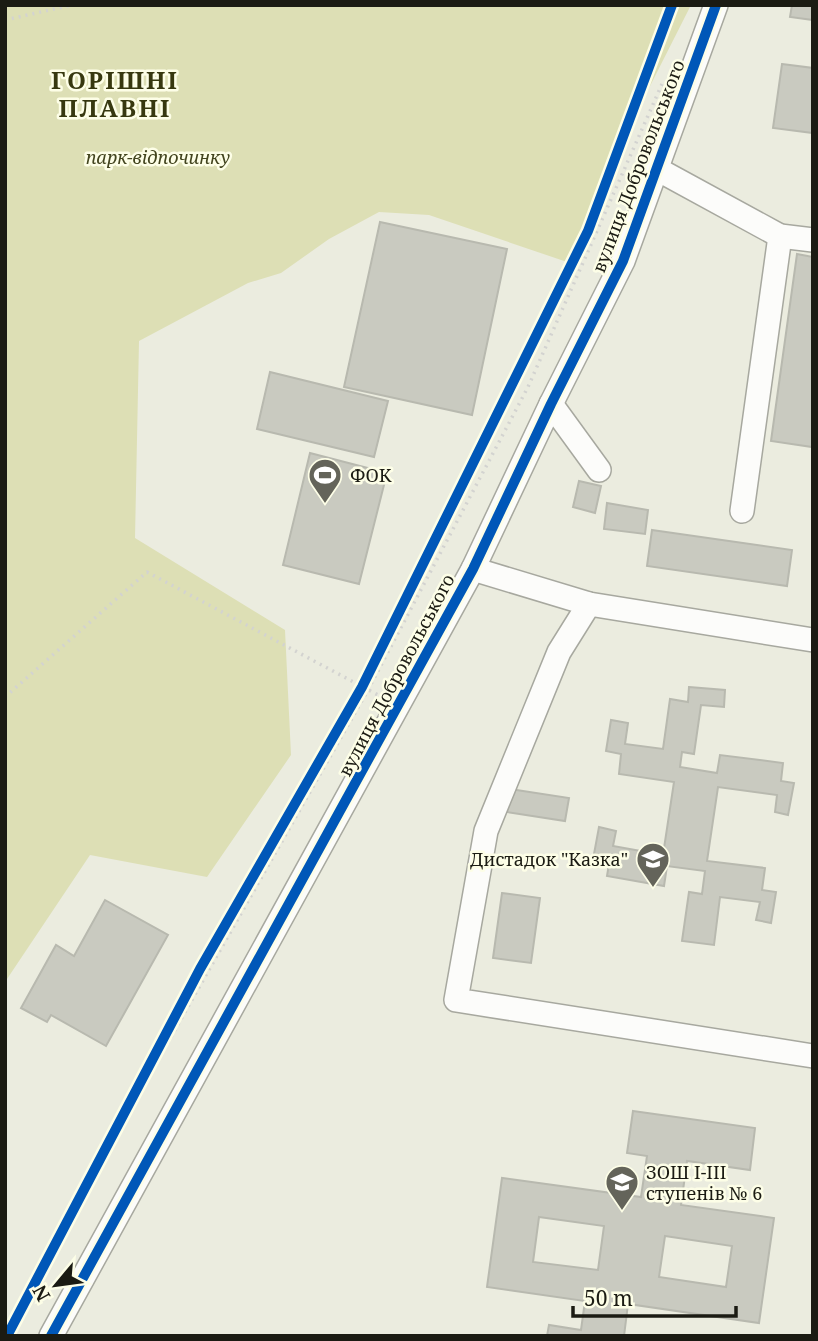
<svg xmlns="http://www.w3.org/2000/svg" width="818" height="1341" font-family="'Noto Serif',serif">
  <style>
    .green { fill: #dddfb5 }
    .building { fill: #c9cac0; stroke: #b8b9af; stroke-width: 2; fill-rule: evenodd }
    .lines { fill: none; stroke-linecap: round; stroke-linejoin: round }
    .minor-casing { stroke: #a7a89f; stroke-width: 26 }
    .path { stroke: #d3d3d0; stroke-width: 3.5; stroke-dasharray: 2 5; stroke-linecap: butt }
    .minor { stroke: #fcfcfa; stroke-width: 23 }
    .cycleway-casing { stroke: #fdfee7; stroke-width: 15 }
    .cycleway { stroke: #0057b8; stroke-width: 10 }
    .labels { text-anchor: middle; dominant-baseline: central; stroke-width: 5; stroke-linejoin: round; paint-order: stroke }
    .park-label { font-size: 18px; font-style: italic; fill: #42441e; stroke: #fdfee7 }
    .street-label { font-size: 18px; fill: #1b1b13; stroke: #fdfee7 }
    .poi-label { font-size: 18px; fill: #1b1b13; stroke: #fdfee7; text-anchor: start }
    .district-label { font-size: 24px; font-weight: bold; letter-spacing: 2px; fill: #37380f; stroke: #fdfee7 }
  </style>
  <rect width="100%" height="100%" fill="#ebecdf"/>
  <path class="green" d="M5,5H691L604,177L567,262L429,215L379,212L329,239L281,273L248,283L139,341L135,538L285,630L291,755L207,877L90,855L5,982Z"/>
  <g class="building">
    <path d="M792,5H813V20L790,17Z"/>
    <path d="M782,64L813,68V133L773,128Z"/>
    <path d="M380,222L507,249L472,415L344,387Z"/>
    <path d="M797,254L813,257L812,447L771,441Z"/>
    <path d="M270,372L388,401L374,457L257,429Z"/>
    <path d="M310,453L387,473L359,584L283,565Z"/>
    <path d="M579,481L601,486L595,513L573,507Z"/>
    <path d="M607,503L648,510L645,534L604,529Z"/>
    <path d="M652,530L792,550L787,586L647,566Z"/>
    <path d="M689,687L725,690L724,707L701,705L694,754L682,752L680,767L717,773L720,755L783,763L781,781L794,783L788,815L775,812L777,795L718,787L707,861L765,868L762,890L776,892L771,923L756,920L760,902L720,897L714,945L682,941L689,892L702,894L705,871L667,866L664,886L607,876L610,858L594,854L599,827L616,831L613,846L663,855L674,782L619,774L621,754L606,751L611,720L628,723L625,744L663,749L670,699L688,702Z"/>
    <path d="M510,789L569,798L565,821L507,812Z"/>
    <path d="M502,893L540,898L531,963L493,958Z"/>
    <path d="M105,900L168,935L106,1046L51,1015L47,1022L21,1008L56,945L74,956Z"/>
    <path d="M633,1111L755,1128L750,1170L687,1161L681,1205L774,1218L759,1323L628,1304L624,1336H547L549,1325L581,1330L585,1301L487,1287L502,1178L641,1197L647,1156L627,1153ZM539,1217L604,1226L598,1270L533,1262ZM665,1236L732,1246L726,1287L659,1277Z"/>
  </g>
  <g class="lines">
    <defs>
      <g id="minor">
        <path d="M657,169L780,236L813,240"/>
        <path d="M551,404L599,470"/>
        <path d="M742,511L780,236"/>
        <path d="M473,569L589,604L813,640"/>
        <path d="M589,604L559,652L486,831L456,1000L813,1056"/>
        <path d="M51,1336L473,569L551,404L623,261L716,5"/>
      </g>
    </defs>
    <use href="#minor" class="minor-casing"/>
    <g class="path">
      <path d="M5,20L72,5"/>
      <path d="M5,697L147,572L378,695"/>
      <path d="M5,1329L368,690L528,387L662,84"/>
    </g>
    <use href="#minor" class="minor"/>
    <defs>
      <g id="cycleway">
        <path d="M7,1336L200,969L362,687L588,231L672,5"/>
        <path d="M51,1336L473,569L551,404L623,261L716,5"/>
      </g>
    </defs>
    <use href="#cycleway" class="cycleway-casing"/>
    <use href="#cycleway" class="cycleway"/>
  </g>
  <defs>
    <symbol id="stadium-pin" viewBox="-11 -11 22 30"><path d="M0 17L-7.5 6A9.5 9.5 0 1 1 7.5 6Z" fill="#64645a" stroke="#fdfee7"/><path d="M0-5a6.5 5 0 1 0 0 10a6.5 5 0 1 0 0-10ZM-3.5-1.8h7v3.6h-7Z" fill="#fff"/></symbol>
    <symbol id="school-pin" viewBox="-11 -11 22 30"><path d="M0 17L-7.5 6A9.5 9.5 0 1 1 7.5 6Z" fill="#64645a" stroke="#fdfee7"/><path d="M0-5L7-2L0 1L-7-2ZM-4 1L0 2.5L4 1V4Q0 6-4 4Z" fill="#fff"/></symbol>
  </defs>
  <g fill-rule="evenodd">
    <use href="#stadium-pin" x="306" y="456" width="38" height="52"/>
    <use href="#school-pin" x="634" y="840" width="38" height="52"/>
    <use href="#school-pin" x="603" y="1163" width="38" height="52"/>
  </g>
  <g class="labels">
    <g class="park-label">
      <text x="158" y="157">парк-відпочинку</text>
    </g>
    <g class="street-label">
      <text transform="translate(638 166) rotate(-69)">вулиця Добровольського</text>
      <text transform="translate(396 675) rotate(-62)">вулиця Добровольського</text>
    </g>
    <g class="poi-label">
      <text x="350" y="475">ФОК</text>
      <text x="628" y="859" text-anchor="end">Дистадок "Казка"</text>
      <text x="646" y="1172">ЗОШ І-ІІІ<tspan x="646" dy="21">ступенів № 6</tspan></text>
    </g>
    <g class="district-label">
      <text x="115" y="79">ГОРІШНІ<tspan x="115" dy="28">ПЛАВНІ</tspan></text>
    </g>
  </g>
  <rect width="818" height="1341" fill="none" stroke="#1b1b13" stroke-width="14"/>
  <g transform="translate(56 1285) rotate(241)" stroke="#fdfee7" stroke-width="5" paint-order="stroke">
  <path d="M0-5L12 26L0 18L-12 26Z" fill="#1b1b13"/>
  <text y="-10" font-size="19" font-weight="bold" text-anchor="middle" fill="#1b1b13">N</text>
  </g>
  <path d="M573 1306v10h163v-10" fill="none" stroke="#1b1b13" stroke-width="3.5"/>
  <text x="584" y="1306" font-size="21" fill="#1b1b13" stroke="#fdfee7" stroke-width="5" paint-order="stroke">50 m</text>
</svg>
